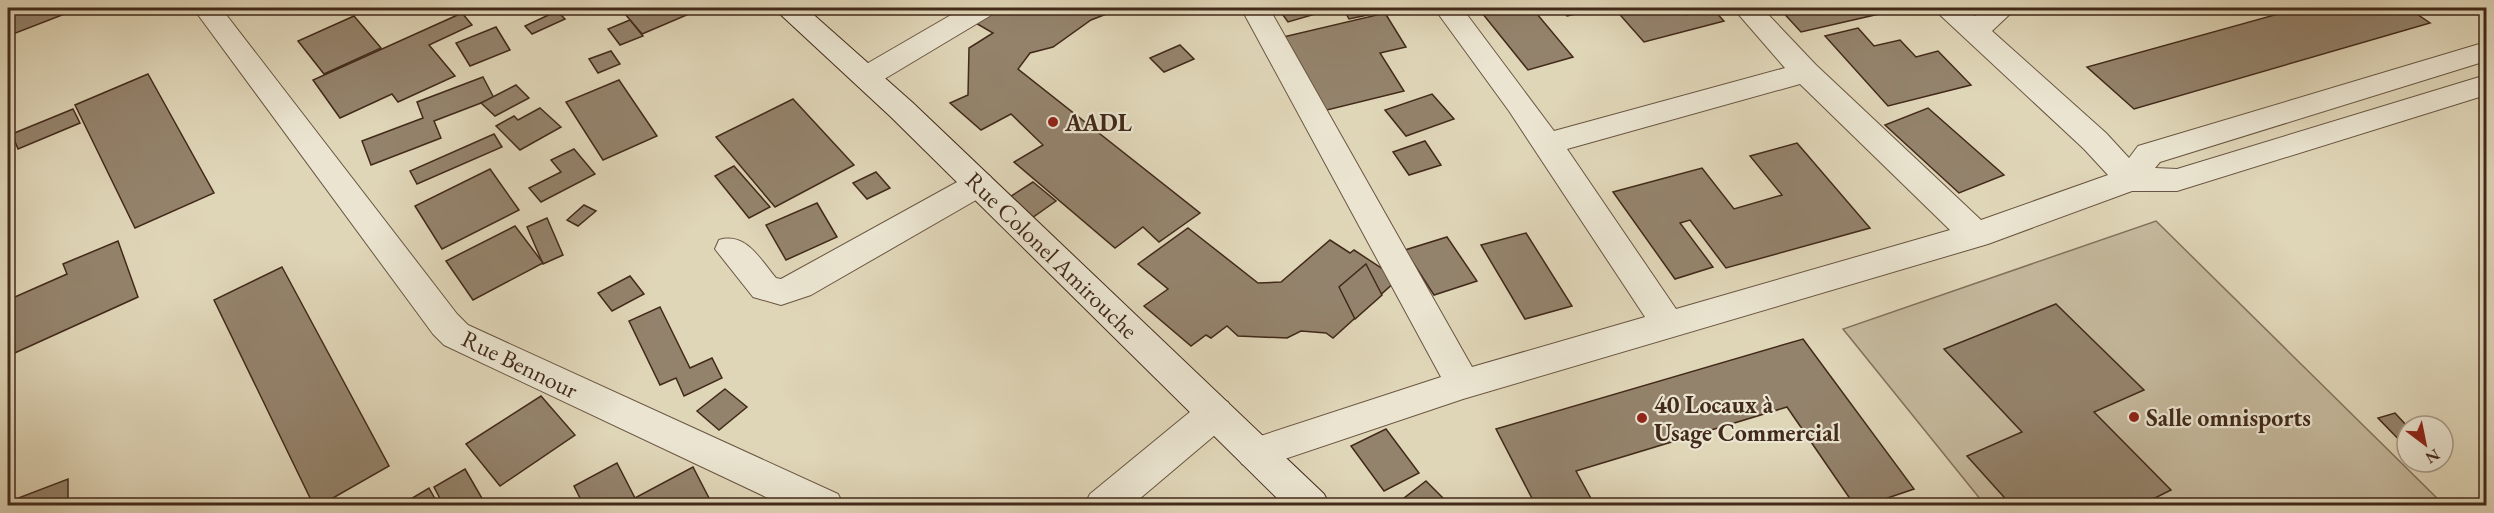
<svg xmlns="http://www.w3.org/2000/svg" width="2494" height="513" font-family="'EB Garamond',serif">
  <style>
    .green { fill: #c4b89c; stroke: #83715b; stroke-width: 1.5 }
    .building { fill: #94836c; stroke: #422a1a; stroke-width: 1.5 }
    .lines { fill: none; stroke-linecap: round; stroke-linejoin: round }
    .street-casing { stroke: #695541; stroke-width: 2 }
    .secondary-casing { stroke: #422a1a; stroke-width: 2 }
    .street { fill: #eae4d0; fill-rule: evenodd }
    .secondary { fill: #eae4d0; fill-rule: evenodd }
    .poi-dot { fill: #8f2418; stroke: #eae4d0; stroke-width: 2 }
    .labels { text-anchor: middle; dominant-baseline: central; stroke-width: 4.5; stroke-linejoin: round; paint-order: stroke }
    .poi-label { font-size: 24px; font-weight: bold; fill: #422a1a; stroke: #eae4d0; text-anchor: start }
    .street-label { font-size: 24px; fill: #422a1a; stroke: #eae4d0 }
  </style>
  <rect width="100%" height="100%" fill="#dfd5b7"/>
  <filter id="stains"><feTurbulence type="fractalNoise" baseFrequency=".00333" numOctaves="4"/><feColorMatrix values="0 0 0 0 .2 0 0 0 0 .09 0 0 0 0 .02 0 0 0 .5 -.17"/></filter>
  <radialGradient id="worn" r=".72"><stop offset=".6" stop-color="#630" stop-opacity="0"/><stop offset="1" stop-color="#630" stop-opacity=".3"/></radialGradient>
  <path class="green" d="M2156,221L2444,505H1985L1843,329Z"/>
  <g class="building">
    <path d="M8,8H80L8,36Z"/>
    <path d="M620,8H693L696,11L642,34Z"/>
    <path d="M1000,8H1027L1036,13L1045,8H1122L1091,20L1053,47L1030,53L1018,69L1200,213L1159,242L1143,227L1115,248L1014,162L1043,145L1011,114L981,130L950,103L968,95L969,48L993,33L974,22Z"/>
    <path d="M1278,8H1336L1288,22Z"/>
    <path d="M1343,8H1395L1396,9L1349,19Z"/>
    <path d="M1478,8H1532L1573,57L1528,70Z"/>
    <path d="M1561,8H1588L1590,11L1567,16Z"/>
    <path d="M1614,8H1679L1686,15L1712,8L1724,21L1644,42Z"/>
    <path d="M1779,8H1873L1879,14L1801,32Z"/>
    <path d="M2300,8H2408L2430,23L2134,109L2087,67Z"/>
    <path d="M557,11L565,19L532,34L525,26Z"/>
    <path d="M462,13L472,25L429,45L455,76L398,102L392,94L340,118L313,80Z"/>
    <path d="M1385,13L1406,47L1380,53L1404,91L1319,112L1279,38Z"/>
    <path d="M354,16L381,48L324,74L298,41Z"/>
    <path d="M630,20L643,36L620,45L608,29Z"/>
    <path d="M496,27L510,50L470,66L456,43Z"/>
    <path d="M1858,28L1874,46L1900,40L1916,57L1938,51L1971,85L1888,106L1825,36Z"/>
    <path d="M1180,45L1194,59L1164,72L1150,58Z"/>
    <path d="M611,51L620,64L598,73L589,59Z"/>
    <path d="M148,74L214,193L135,228L75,105Z"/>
    <path d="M483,77L494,98L434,121L441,138L371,165L362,141L423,118L417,102Z"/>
    <path d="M619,80L657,136L603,160L566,102Z"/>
    <path d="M516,85L529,98L495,116L481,103Z"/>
    <path d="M1432,94L1454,119L1406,136L1385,110Z"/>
    <path d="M793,99L854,165L775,207L716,137Z"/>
    <path d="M540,108L561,127L520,150L496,126L514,116L518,120Z"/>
    <path d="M1928,108L2004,175L1959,193L1885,125Z"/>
    <path d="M73,109L80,123L18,149L12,134Z"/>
    <path d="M494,134L502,147L417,184L410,171Z"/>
    <path d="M1425,141L1441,165L1409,175L1393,152Z"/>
    <path d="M1797,143L1870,228L1726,268L1690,220L1680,223L1713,267L1675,279L1613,192L1702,168L1734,209L1782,195L1750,156Z"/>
    <path d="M574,149L595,174L541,202L529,188L561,172L551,160Z"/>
    <path d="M734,166L770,207L749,218L715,176Z"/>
    <path d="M490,169L519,210L442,249L415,206Z"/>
    <path d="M876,172L890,188L867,199L853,183Z"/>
    <path d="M1033,182L1056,201L1029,220L1005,200Z"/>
    <path d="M817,203L837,237L786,260L766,225Z"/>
    <path d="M584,205L596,211L578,226L567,220Z"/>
    <path d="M547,218L563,255L543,264L527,227Z"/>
    <path d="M515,226L543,263L473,300L446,261Z"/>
    <path d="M1188,228L1258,283L1281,282L1330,240L1350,253L1354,250L1398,279L1333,338L1326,333L1301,331L1287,338L1238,336L1227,326L1211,338L1206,335L1191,346L1144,306L1168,289L1138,264Z"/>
    <path d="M1526,233L1572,306L1525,319L1481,245Z"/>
    <path d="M1447,237L1477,281L1434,295L1405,250Z"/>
    <path d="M118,241L138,297L8,356V300L67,274L63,264Z"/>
    <path d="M1366,264L1382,295L1355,319L1339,287Z"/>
    <path d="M282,267L389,466L319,506H314L214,300Z"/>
    <path d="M630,276L644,294L612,311L598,293Z"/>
    <path d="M2056,304L2144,390L2094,412L2171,490L2139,506H2012L1967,456L2022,432L1944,349Z"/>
    <path d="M660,307L690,368L712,358L722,378L684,396L676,378L660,385L629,321Z"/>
    <path d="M1803,339L1914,489L1864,506H1855L1787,407L1576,471L1595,506H1536L1496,429Z"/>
    <path d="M725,389L747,407L719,430L697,411Z"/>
    <path d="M541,396L575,435L500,486L466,444Z"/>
    <path d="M2395,413L2407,426V448L2378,418Z"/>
    <path d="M1386,429L1419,473L1384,491L1351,446Z"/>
    <path d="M617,463L635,498L693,467L711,502L704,506H584L574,486Z"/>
    <path d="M465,469L483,500L475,506H444L434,487Z"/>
    <path d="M68,479V498L49,506H8V502Z"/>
    <path d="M1426,481L1450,505L1402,506L1399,502Z"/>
    <path d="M429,488L439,506H399Z"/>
  </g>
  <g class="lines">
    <defs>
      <g id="street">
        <path d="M193,8H221L457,314L468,325L838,494L844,506H785L444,345L433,334Z"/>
        <path d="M963,8H997L993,14L876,84L866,87L856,84L851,77L856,70Z"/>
        <path d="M1241,8H1269L1472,367L1645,317L1509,111L1434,8H1462L1554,131L1785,68L1733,8H1762L1816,65L1981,220L2108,175L2084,149L1939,14L1935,8H1965L1975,16L1984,8H2014L2010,14L1992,31L2106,133L2129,158L2138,146L2486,42V61L2160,162L2155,168L2177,169L2486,75V95L2177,191H2132L1988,244L1463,399L1255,469L1242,464L1236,453L1242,442L1441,377ZM1800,84L1950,230L1676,309L1567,149Z"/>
        <path d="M979,172L990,176L995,184L990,192L811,295L781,305L753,297L715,249L719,240C746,232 760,259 776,278L781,279L968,176Z"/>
        <path d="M1215,398L1228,402L1233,413L1228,424L1131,506H1084L1090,494L1202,402Z"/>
      </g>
      <path id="secondary" d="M776,8H806L913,103L1324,494L1330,506H1285L891,117L780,14Z"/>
    </defs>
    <use href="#street" class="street-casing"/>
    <use href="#secondary" class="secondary-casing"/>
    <use href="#street" class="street"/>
    <use href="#secondary" class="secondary"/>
  </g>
  <g class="poi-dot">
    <circle cx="1053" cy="122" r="6"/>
    <circle cx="2134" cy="417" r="6"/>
    <circle cx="1642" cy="418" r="6"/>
  </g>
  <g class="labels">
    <g class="poi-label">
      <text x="1065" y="122">AADL</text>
      <text x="1654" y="404">40 Locaux à<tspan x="1654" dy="28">Usage Commercial</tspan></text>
      <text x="2146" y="417">Salle omnisports</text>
    </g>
    <g class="street-label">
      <text transform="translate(1052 255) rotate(44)">Rue Colonel Amirouche</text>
      <text transform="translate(520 364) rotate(26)">Rue Bennour</text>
    </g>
  </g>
  <rect width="2494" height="513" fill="none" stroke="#dfd5b7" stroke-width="30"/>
  <rect x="9" y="9" width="2476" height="495" fill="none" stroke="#422a1a" stroke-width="3"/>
  <rect x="15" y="15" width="2464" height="483" fill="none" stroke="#422a1a" stroke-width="1.5"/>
  <g transform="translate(2425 444) rotate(148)"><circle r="28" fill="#eae4d0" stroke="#a79a87" stroke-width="1.5"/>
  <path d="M0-4.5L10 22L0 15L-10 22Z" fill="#8f2418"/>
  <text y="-9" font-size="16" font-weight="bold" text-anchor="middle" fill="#422a1a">N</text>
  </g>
  <rect width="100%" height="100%" filter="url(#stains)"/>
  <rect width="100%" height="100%" fill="url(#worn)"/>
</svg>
